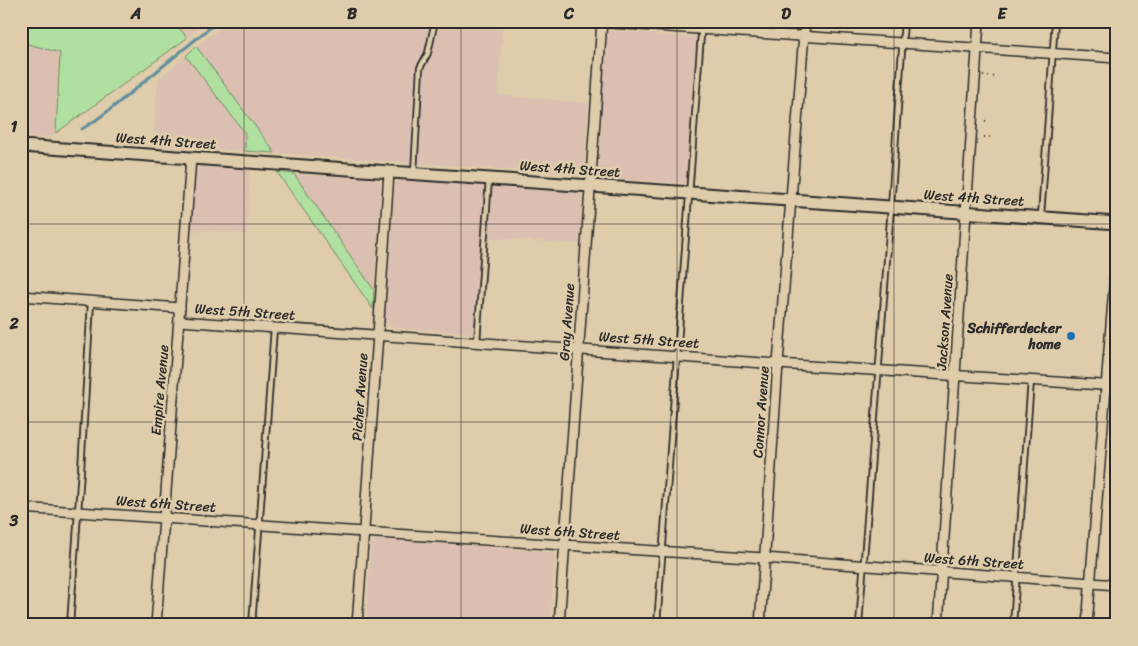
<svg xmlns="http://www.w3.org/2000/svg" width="1138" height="646" font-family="Sriracha,sans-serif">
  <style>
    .built { fill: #dbc0b2 }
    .green { fill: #b0e09f; stroke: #6e8665 }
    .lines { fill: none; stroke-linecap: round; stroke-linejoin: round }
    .stream { stroke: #628f9c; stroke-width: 3 }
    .lane-casing { stroke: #2b2b2b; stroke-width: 8 }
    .street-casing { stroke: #2b2b2b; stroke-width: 12 }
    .secondary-casing { stroke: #2b2b2b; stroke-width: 15 }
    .path { stroke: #2b2b2b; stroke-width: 2; stroke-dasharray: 1 4; stroke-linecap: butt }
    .lane { stroke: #dfccaa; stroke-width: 4.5 }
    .street { stroke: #dfccaa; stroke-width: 9 }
    .secondary { stroke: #dfccaa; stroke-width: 11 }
    .grid { fill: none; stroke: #2b2b2b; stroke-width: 1; stroke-opacity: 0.55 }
    .poi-dot { fill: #1f6fb2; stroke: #dfccaa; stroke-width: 2 }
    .labels { text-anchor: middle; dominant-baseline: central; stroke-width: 5; stroke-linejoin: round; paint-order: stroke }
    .street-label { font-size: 14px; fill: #2b2b2b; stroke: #dfccaa }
    .poi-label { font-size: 14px; font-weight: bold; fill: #2b2b2b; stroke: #dfccaa; text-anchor: end }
    .neatline { fill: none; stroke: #2b2b2b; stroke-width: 2 }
    .grid-label { font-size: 16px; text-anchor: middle; font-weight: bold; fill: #2b2b2b }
  </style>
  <rect width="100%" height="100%" fill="#dfccaa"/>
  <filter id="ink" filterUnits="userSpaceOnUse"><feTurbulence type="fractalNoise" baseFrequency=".02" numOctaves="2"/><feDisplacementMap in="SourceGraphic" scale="10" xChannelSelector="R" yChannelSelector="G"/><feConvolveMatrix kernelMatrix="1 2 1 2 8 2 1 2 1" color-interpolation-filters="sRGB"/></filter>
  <g filter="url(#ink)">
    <g class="built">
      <path d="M174,21H208L187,38Z"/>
      <path d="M230,21H503L498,95L588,103L584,171L583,174L580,175L275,153L196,46Z"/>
      <path d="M610,31L705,38L693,184L603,178L598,175L607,35Z"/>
      <path d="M21,42L60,53L56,133L50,138L21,136Z"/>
      <path d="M186,56L246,133L245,151L153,146L158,79Z"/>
      <path d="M199,167L250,170L246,234L191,230L195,171L196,169Z"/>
      <path d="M294,174L375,179L380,181L381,184L374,290Z"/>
      <path d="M402,180L578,193L582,196L583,199L579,244L489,238L482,334L395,328L387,324L385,322V319L394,186L396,182Z"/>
      <path d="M378,539L552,552L555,555L550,625H366L371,545L374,540Z"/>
      <path d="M654,619L742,625H653Z"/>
    </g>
    <g class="green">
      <path d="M21,21H174L187,38L56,133L60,53L21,42Z"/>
      <path d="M196,46L275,153L245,151V133L186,56Z"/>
      <path d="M277,172L294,174L374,290L373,309Z"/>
    </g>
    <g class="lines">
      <path class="stream" d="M82,129L96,120L112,108L218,21"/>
      <defs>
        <g id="lane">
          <path d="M414,172L420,68L428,53L435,21"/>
          <path d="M1041,216L1055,21"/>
          <path d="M477,342L489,179"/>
          <path d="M70,625L81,470L91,302"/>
          <path d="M252,625L274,328"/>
          <path d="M657,625L702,21"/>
          <path d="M859,625L891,207L904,21"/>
          <path d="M1013,625L1031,380"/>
        </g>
        <g id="street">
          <path d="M582,21L1117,58"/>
          <path d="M21,24L23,21"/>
          <path d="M21,296L180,308"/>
          <path d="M180,321L778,364L1117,386"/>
          <path d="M21,508L363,532L764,558L1117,585"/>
          <path d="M156,625L191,158"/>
          <path d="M357,625L378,335L389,172"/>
          <path d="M559,625L602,21"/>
          <path d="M760,625L778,364L805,21"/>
          <path d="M938,625L979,21"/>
          <path d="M1087,625L1117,250"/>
        </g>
        <path id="secondary" d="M21,146L1117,223"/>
      </defs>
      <use href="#lane" class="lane-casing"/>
      <use href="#street" class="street-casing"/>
      <use href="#secondary" class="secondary-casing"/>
      <g class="path">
        <path d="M983,76L996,77"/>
        <path d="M985,121H989"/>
        <path d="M984,137H990"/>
      </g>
      <use href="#lane" class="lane"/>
      <use href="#street" class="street"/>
      <use href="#secondary" class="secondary"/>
    </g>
  </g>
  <path class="grid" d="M244,21V625M461,21V625M677,21V625M894,21V625M21,224H1117M21,422H1117"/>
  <circle class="poi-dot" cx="1071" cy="336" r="5"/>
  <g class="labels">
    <g class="street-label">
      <text transform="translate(166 141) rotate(4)">West 4th Street</text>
      <text transform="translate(570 169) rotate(4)">West 4th Street</text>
      <text transform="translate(974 198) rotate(4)">West 4th Street</text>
      <text transform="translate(245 312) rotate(4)">West 5th Street</text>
      <text transform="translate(567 322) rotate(-86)">Gray Avenue</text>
      <text transform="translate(945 322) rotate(-86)">Jackson Avenue</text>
      <text transform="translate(649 340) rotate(4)">West 5th Street</text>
      <text transform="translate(160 390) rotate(-85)">Empire Avenue</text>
      <text transform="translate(360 397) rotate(-86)">Picher Avenue</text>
      <text transform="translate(761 412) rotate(-86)">Connor Avenue</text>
      <text transform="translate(166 504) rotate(4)">West 6th Street</text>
      <text transform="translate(570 532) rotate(4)">West 6th Street</text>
      <text transform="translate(974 561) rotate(4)">West 6th Street</text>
    </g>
    <g class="poi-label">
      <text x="1061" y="328">Schifferdecker<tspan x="1061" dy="16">home</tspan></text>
    </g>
  </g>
  <rect width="1138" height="646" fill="none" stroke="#dfccaa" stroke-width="55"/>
  <rect x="28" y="28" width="1082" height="590" class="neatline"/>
  <g class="grid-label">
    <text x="136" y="19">A</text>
    <text x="352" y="19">B</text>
    <text x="569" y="19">C</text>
    <text x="786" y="19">D</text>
    <text x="1002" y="19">E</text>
    <text x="14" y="132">1</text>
    <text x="14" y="329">2</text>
    <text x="14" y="526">3</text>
  </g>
</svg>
